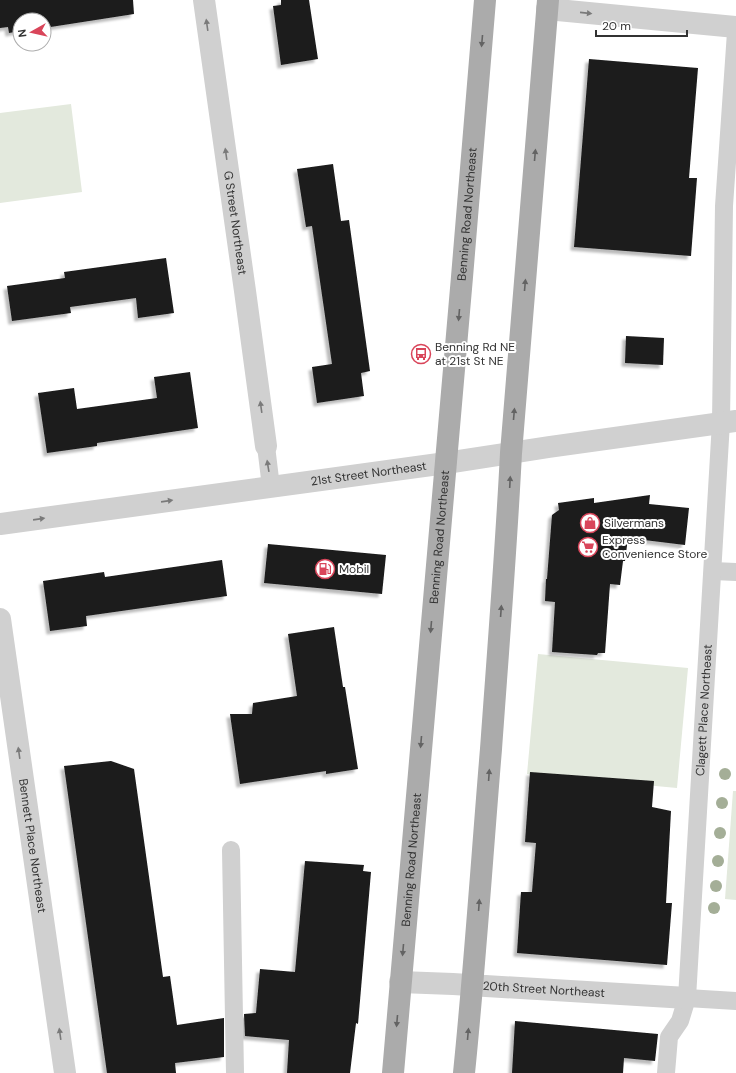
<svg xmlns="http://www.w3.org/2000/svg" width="736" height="1073" font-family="'DM Sans',sans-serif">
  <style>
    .green { fill: #e3e9dd }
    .building { fill: #1a1a1a; filter: url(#shadow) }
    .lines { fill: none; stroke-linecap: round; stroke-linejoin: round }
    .service { stroke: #d0d0d0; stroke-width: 18 }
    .minor { stroke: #d0d0d0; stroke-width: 22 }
    .primary { stroke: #ababab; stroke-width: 22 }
    .tree { fill: #a4ae97 }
    .oneway { fill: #7a7a7a }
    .oneway2 { fill: #636363 }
    .labels { text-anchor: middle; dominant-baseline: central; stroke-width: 4; stroke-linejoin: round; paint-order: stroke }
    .street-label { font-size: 12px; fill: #333; stroke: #fff }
    .poi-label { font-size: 12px; fill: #333; stroke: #fff; text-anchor: start }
  </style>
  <defs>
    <filter id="shadow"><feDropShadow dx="-3.5" dy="3.5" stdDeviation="1" flood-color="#0004"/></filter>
  </defs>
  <rect width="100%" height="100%" fill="#fff"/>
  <g class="green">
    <path d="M71,104L82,192L0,203V113Z"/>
    <path d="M538,654L688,668L677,788L527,774Z"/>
    <path d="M733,791H736V900L725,899Z"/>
  </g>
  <g class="building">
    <path d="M0,0H133L134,14L44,28V20H20V31L9,33L8,27L0,28Z"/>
    <path d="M281,0H309L318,59L281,65L273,6L281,5Z"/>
    <path d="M589,59L698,68L689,178H697L691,256L574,247Z"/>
    <path d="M333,164L341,221L349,220L370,371L361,373L364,396L317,403L312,367L332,364L312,226L306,227L297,169Z"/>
    <path d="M166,258L174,313L138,318L136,298L70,307L71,313L12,321L7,286L65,278L64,272Z"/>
    <path d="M626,336L664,338L663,365L625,363Z"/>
    <path d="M190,372L198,428L97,443V446L47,453L38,393L74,388L77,409L157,398L154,377Z"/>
    <path d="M650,495L649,504L689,508L685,545L628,538L625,561H623L620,585L610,584L605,653H598L597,655L552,652L555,602L545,601L546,579H547L552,515L559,510L558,503L594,498V503Z"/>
    <path d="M268,544L386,555L382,594L264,583Z"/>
    <path d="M222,560L227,596L86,616L87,626L50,631L43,581L104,572L105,577Z"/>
    <path d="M334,627L343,687H345L358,769L326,774V771L240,784L230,714H252L253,703L297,696L288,634Z"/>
    <path d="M111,761L134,769L163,977L170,976L177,1025L224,1018V1057L175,1063L176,1073H107L64,766Z"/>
    <path d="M530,772L654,781L652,807L671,811L666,903H672L667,965L517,953L521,892H532L536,843L525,842Z"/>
    <path d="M305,861L364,865L363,871L371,872L358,1024L356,1023L350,1073H287L289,1040L245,1036L244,1014L256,1013L260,969L295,972Z"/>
    <path d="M515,1021L658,1034L655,1061L624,1058L623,1073H512Z"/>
  </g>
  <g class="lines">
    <g class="service">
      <path d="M266,446L271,487"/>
      <path d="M713,571L736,572"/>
      <path d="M231,850L235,1073"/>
      <path d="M687,998L736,1001"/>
      <path id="s1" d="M666,1073L669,1037L680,1021L687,998L721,422L724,206L736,32"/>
    </g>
    <g class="minor">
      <path id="s2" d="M204,0L245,291L266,446"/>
      <path d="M547,9L736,27"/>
      <path id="s3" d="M0,524L446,463L549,447L736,421"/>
      <path id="s4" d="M0,619L65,1073"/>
      <path id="s5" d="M400,982L453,984L687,998"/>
    </g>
    <g class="primary">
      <path id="s6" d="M393,1073L462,277L485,0"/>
      <path d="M464,1073C475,965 482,857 491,749C498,651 506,552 511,453L548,0"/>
    </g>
  </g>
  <g class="tree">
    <circle cx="725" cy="774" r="6"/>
    <circle cx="722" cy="803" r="6"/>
    <circle cx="720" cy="833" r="6"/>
    <circle cx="718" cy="861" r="6"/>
    <circle cx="716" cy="886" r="6"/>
    <circle cx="714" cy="908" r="6"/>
  </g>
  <defs><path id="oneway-solid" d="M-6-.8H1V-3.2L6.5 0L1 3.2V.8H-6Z"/></defs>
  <g class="oneway">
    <use href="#oneway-solid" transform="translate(586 13) rotate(6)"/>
    <use href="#oneway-solid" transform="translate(207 25) rotate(-98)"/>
    <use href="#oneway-solid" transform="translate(226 154) rotate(-98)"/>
    <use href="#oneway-solid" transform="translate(261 407) rotate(-98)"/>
    <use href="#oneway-solid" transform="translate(268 466) rotate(-99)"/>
    <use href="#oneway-solid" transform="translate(167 501) rotate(-8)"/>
    <use href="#oneway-solid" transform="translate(39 519) rotate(-8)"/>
    <use href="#oneway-solid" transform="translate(19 753) rotate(-98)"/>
    <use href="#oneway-solid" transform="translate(60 1034) rotate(-98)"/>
  </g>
  <g class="oneway2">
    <use href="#oneway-solid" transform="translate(482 41) rotate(95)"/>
    <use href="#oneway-solid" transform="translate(535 155) rotate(-85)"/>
    <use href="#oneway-solid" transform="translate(525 285) rotate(-85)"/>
    <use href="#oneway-solid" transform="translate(459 315) rotate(95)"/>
    <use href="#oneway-solid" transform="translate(514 414) rotate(-85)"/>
    <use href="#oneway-solid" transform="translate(510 482) rotate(-87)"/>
    <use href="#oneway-solid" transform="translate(501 611) rotate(-86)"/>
    <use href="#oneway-solid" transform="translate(431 627) rotate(95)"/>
    <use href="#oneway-solid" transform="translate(421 742) rotate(95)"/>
    <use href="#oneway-solid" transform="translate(489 775) rotate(-86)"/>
    <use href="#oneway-solid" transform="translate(479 905) rotate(-86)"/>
    <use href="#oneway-solid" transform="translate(403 950) rotate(95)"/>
    <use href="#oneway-solid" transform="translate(397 1021) rotate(95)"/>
    <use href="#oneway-solid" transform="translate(468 1034) rotate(-85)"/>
  </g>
  <defs>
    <symbol id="bus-ring" viewBox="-11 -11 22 22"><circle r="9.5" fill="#fff" stroke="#d9455a" stroke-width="1.5"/><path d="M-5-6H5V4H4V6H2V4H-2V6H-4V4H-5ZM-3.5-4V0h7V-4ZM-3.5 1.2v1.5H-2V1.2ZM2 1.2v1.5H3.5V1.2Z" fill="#d9455a"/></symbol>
    <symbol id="shop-ring" viewBox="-11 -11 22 22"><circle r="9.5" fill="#fff" stroke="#d9455a" stroke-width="1.5"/><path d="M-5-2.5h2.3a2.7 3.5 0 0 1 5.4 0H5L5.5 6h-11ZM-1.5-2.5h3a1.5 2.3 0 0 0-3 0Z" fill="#d9455a"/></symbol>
    <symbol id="supermarket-ring" viewBox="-11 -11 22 22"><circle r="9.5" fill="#fff" stroke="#d9455a" stroke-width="1.5"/><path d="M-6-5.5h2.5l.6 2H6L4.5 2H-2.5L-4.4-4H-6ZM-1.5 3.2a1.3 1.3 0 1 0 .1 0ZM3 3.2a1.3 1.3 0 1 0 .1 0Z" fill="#d9455a"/></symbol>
    <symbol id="fuel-ring" viewBox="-11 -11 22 22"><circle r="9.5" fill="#fff" stroke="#d9455a" stroke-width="1.5"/><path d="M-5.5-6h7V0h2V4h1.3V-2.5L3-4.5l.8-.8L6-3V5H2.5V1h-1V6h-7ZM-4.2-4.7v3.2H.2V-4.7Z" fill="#d9455a"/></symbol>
  </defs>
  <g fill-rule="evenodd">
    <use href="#bus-ring" x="410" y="343" width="22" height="22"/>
    <use href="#shop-ring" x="579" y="512" width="22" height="22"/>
    <use href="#supermarket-ring" x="577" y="536" width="22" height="22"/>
    <use href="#fuel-ring" x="314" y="558" width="22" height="22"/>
  </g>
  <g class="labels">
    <g class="street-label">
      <text stroke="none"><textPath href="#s6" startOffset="862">Benning Road Northeast</textPath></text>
      <text stroke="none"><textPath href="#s2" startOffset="225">G Street Northeast</textPath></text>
      <text stroke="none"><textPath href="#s3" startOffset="372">21st Street Northeast</textPath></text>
      <text stroke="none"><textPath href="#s6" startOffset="538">Benning Road Northeast</textPath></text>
      <text stroke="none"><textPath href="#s1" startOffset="368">Clagett Place Northeast</textPath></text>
      <text stroke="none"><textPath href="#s4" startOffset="229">Bennett Place Northeast</textPath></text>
      <text stroke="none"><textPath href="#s6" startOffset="214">Benning Road Northeast</textPath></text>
      <text stroke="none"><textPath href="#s5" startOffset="144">20th Street Northeast</textPath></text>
    </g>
    <g class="poi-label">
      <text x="435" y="347">Benning Rd NE<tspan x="435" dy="14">at 21st St NE</tspan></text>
      <text x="604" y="523">Silvermans</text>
      <text x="602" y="540">Express<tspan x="602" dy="14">Convenience Store</tspan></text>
      <text x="339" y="569">Mobil</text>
    </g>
  </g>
  <g transform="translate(32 32) rotate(262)"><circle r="19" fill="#ffffff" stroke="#adadad"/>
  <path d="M0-3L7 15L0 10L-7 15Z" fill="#d9455a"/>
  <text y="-6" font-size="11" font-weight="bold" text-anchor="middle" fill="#333333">N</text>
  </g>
  <path d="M596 30v6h91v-6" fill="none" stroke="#333333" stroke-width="2"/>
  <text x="602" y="30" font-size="12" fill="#333333" stroke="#ffffff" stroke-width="3" paint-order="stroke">20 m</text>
</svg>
